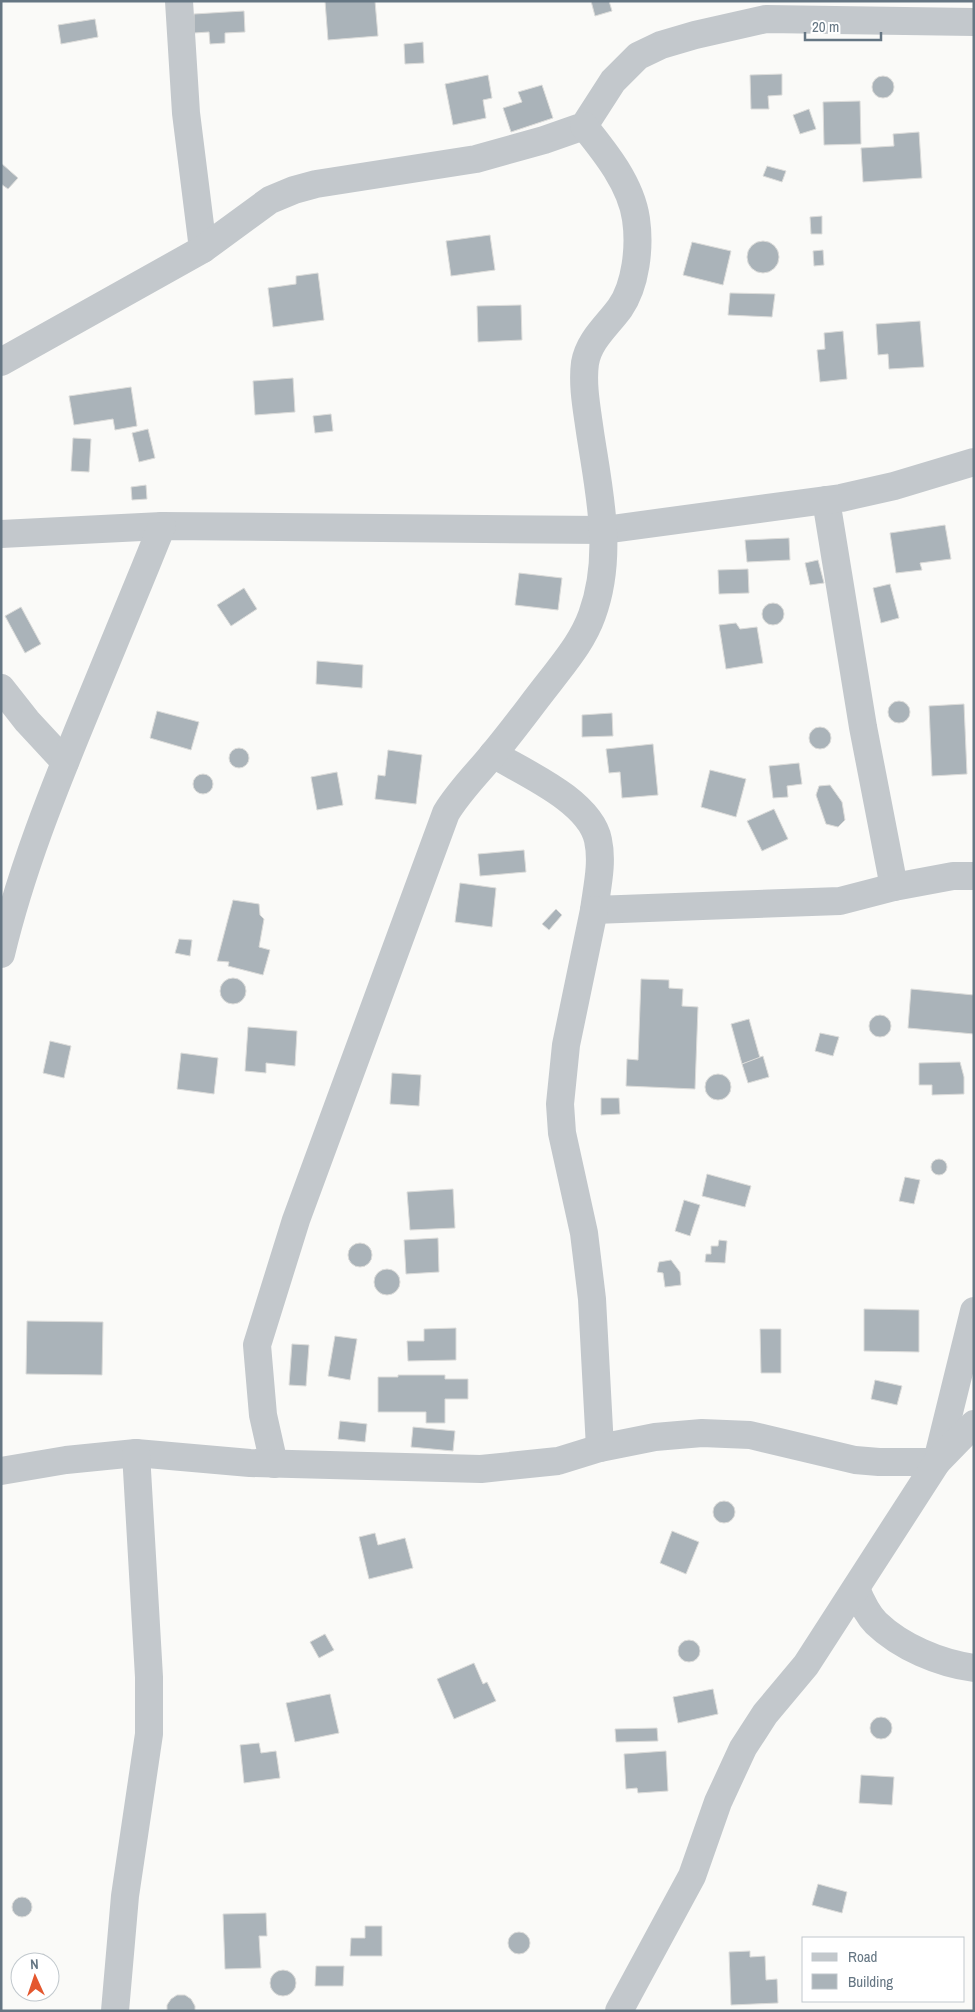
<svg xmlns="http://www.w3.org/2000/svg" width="975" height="2012" font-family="'Archivo Narrow',sans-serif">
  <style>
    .building { fill: #aab3b9; stroke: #dcdcda }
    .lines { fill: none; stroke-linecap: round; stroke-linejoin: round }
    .minor { stroke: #c3c8cc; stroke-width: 28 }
  </style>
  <rect width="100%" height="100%" fill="#fafaf8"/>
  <g class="building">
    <path d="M325,1H375L378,36L328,40Z"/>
    <path d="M591,1H609L612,11L595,16Z"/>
    <path d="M244,11L245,32L225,33V43L210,44L209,32L194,33V14Z"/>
    <path d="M95,19L98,37L61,44L58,25Z"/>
    <path d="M423,42L424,63L405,64L404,44Z"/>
    <path d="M782,74V95L768,96L769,109H751L750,75Z"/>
    <path d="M488,75L492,98L483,100L486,118L453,125L445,84Z"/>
    <circle cx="883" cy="87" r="11"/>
    <path d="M542,85L553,118L511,132L503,108L522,102L518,92Z"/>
    <path d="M860,101L861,144L824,145L823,102Z"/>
    <path d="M809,109L816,129L800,134L793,115Z"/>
    <path d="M919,132L922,178L863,182L861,148L894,146L893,134Z"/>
    <path d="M1,163L18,178L8,189L1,184Z"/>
    <path d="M767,166L786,171L782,182L763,176Z"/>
    <path d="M822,216V234H811L810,217Z"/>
    <path d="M490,235L495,270L451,276L446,241Z"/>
    <circle cx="763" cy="257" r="16"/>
    <path d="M692,242L731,251L723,285L683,275Z"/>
    <path d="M823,250L824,265L814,266L813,251Z"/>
    <path d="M318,273L324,320L273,327L268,288L296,284V276Z"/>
    <path d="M730,293L775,294L772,317L728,315Z"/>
    <path d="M521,305L522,340L478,342L477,306Z"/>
    <path d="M920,321L924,367L889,369L888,354L878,355L876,324Z"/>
    <path d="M843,331L847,379L820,382L817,350L825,349L824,333Z"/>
    <path d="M293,378L295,412L255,415L253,381Z"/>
    <path d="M131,387L137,426L115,430L113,419L74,425L69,396Z"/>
    <path d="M331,414L333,431L315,433L313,416Z"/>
    <path d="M148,429L155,458L139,462L132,433Z"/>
    <path d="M73,438L91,439L89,472L71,471Z"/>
    <path d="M146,485L147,499L132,500L131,487Z"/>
    <path d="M945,525L951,559L920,563L922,570L896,573L890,533Z"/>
    <path d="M789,538L790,560L747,562L745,540Z"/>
    <path d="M818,560L824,583L810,585L805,563Z"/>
    <path d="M748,569L749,593L719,594L718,570Z"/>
    <path d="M519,573L562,578L558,610L515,605Z"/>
    <path d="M890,584L899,618L881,623L873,588Z"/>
    <path d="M244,588L257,609L231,626L217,605Z"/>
    <circle cx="773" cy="614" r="11"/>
    <path d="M21,607L41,644L25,653L5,616Z"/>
    <path d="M736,623L740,629L757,627L763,663L726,669L719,625Z"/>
    <path d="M317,661L363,665L362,688L316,684Z"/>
    <circle cx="899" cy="712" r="11"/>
    <path d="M964,704L967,774L932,776L929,706Z"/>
    <path d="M157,711L199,722L191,750L150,738Z"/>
    <path d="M612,713L613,736L582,737V715Z"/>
    <circle cx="820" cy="738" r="11"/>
    <path d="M653,744L658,795L622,798L620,772L609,773L606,749Z"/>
    <circle cx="239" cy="758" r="10"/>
    <path d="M388,750L422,755L416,804L375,799L378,775L385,776Z"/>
    <path d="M799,763L802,784L787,786L788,797L773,798L769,766Z"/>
    <path d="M710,770L746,779L736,817L701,807Z"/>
    <path d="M337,772L343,805L317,810L311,777Z"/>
    <circle cx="203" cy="784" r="10"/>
    <path d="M830,785L842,802L845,820L838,827L826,824L816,795L819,786Z"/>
    <path d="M774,809L788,839L762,851L747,821Z"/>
    <path d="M524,850L526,872L480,876L478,854Z"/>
    <path d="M460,883L496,888L492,927L455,922Z"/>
    <path d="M233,900L259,904L260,915L264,919L259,947L270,950L263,975L228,966L229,962L217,961Z"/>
    <path d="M556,909L562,915L549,930L542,924Z"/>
    <path d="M179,939L192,940L190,956L175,953Z"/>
    <circle cx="233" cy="991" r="13"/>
    <path d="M641,979L669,980V988L683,989L682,1006L698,1007L695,1089L626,1086L627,1059L638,1060Z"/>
    <path d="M911,989L974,995V1034L908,1028Z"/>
    <circle cx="880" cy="1026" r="11"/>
    <path d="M749,1019L760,1058L742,1064L731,1024Z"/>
    <path d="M248,1027L297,1031L295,1066L266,1063V1073L245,1071Z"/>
    <path d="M820,1033L839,1037L833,1056L815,1051Z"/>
    <path d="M50,1041L71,1046L64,1078L43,1073Z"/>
    <path d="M181,1053L218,1058L214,1094L177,1089Z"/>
    <path d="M763,1056L769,1077L748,1083L742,1064Z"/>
    <path d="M960,1062L964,1077V1094L932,1095V1085H919V1063Z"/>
    <path d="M392,1073L421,1075L419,1106L390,1104Z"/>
    <circle cx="718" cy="1087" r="13"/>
    <path d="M601,1098H619L620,1114L601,1115Z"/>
    <circle cx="939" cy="1167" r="8"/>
    <path d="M707,1174L751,1186L745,1207L702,1196Z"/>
    <path d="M905,1177L920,1180L914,1204L899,1201Z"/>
    <path d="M453,1189L455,1228L410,1230L407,1192Z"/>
    <path d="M684,1200L700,1205L690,1236L675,1231Z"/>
    <path d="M438,1238L439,1272L406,1274L404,1240Z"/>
    <path d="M719,1240L727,1241L725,1263L705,1262L706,1254H711V1246H718Z"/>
    <circle cx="360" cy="1255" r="12"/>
    <path d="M671,1260L680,1272L681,1285L665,1287L663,1273L657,1272L659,1262Z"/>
    <circle cx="387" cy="1282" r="13"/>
    <path d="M864,1309L919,1310V1352L864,1351Z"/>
    <path d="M27,1321L103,1322L102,1375L26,1374Z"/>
    <path d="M456,1328V1360L408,1361L407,1341H424V1329Z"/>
    <path d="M760,1329H781V1373H761Z"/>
    <path d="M335,1336L357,1339L350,1380L328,1376Z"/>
    <path d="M292,1344L309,1345L306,1386L289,1385Z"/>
    <path d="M398,1375H445V1379H468V1399H445V1423H426V1412H378V1377H398Z"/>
    <path d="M875,1380L902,1386L897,1405L871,1399Z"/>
    <path d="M340,1421L367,1424L365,1442L338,1439Z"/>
    <path d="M413,1427L455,1431L453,1451L411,1447Z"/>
    <circle cx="724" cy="1512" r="11"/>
    <path d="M672,1531L699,1542L686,1574L660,1563Z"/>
    <path d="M375,1533L378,1545L405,1538L413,1568L369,1579L359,1537Z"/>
    <path d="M325,1634L334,1650L319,1658L310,1642Z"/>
    <circle cx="689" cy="1651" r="11"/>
    <path d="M474,1663L483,1684L487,1682L496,1701L454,1719L437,1679Z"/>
    <path d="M713,1689L718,1714L678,1723L673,1697Z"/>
    <path d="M330,1694L339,1733L295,1742L286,1703Z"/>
    <circle cx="881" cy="1728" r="11"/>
    <path d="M657,1728L658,1741L616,1742L615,1729Z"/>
    <path d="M259,1743L261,1753L276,1751L280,1778L244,1783L240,1745Z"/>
    <path d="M666,1751L668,1791L638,1793L637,1788L626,1789L624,1754Z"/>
    <path d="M861,1775L894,1777L892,1805L859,1803Z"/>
    <path d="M818,1884L847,1892L842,1913L812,1905Z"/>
    <circle cx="22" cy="1907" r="10"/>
    <path d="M266,1913L267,1936H259L261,1968L225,1969L223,1914Z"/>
    <path d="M365,1926H382V1956H350L351,1938H365Z"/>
    <circle cx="519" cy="1943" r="11"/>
    <path d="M750,1951V1957L765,1956L766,1980L777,1979L778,2003L731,2005L729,1952Z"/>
    <path d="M44,1954L46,1962H26L25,1958Z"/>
    <path d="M316,1966H344L343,1986H315Z"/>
    <circle cx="283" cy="1983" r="13"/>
    <path d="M50,1986L52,1994L32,1998L31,1992H50Z"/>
    <path d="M177,1995H185L191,1999L195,2006V2011H167V2005L171,1999Z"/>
  </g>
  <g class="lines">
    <g class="minor">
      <path d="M179,1L186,113L203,249"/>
      <path d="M1,362L203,249L270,200L294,190L316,184L476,159L544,140L584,126L613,81L638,56L661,45L695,35L766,19L974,22"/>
      <path d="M826,500L863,727L894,887"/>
      <path d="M1,534L162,526L604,530L841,498L894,486L974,462"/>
      <path d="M1,688L27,721L65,762"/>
      <path d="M493,754C525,773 590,801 598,840C603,863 597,887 594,910L840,901L894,887L953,876H974"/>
      <path d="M594,910L566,1045L560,1104L562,1133L584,1233L592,1299L600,1448"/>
      <path d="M1,954C21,870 53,791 86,711C111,650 137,588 162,526"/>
      <path d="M937,1461L974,1311"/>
      <path d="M274,1464L263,1415L257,1345L296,1220L446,813C460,790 478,773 494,753C514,729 532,704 551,680C567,659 583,640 592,615C614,555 599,492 590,432C587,410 582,385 585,363C589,340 607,326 620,308C636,285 640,247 636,219C631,184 605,152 584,126"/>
      <path d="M1,1471L66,1460L136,1453L250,1463L481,1469L558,1461L600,1448L655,1437L702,1433L750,1435L855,1460L879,1462H937"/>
      <path d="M856,1589C861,1601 867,1614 876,1623C901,1647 939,1663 974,1668"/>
      <path d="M115,2011L125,1896L149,1734V1677L136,1453"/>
      <path d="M619,2011L692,1876L718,1802L743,1748L765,1714L806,1665L937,1462L974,1424"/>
    </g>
  </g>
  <rect width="975" height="2012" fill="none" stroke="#657683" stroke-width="5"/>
  <rect x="802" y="1937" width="162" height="65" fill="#ffffff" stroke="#c1c8cd"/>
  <rect x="812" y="1953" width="25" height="8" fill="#c3c8cc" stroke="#c1c8cd"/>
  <text x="848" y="1962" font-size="15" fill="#657683">Road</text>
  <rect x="812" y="1974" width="25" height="15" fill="#aab3b9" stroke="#c1c8cd"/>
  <text x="848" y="1987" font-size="15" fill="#657683">Building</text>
  <g transform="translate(35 1977) rotate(357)"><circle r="24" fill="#ffffff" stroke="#c1c8cd"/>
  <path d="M0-4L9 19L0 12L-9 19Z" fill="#e4572e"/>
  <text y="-8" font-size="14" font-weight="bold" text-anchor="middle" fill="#657683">N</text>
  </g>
  <path d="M805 32v8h76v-8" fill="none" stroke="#657683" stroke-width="2.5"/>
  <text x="812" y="32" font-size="15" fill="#657683" stroke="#ffffff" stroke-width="4" paint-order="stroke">20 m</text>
</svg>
